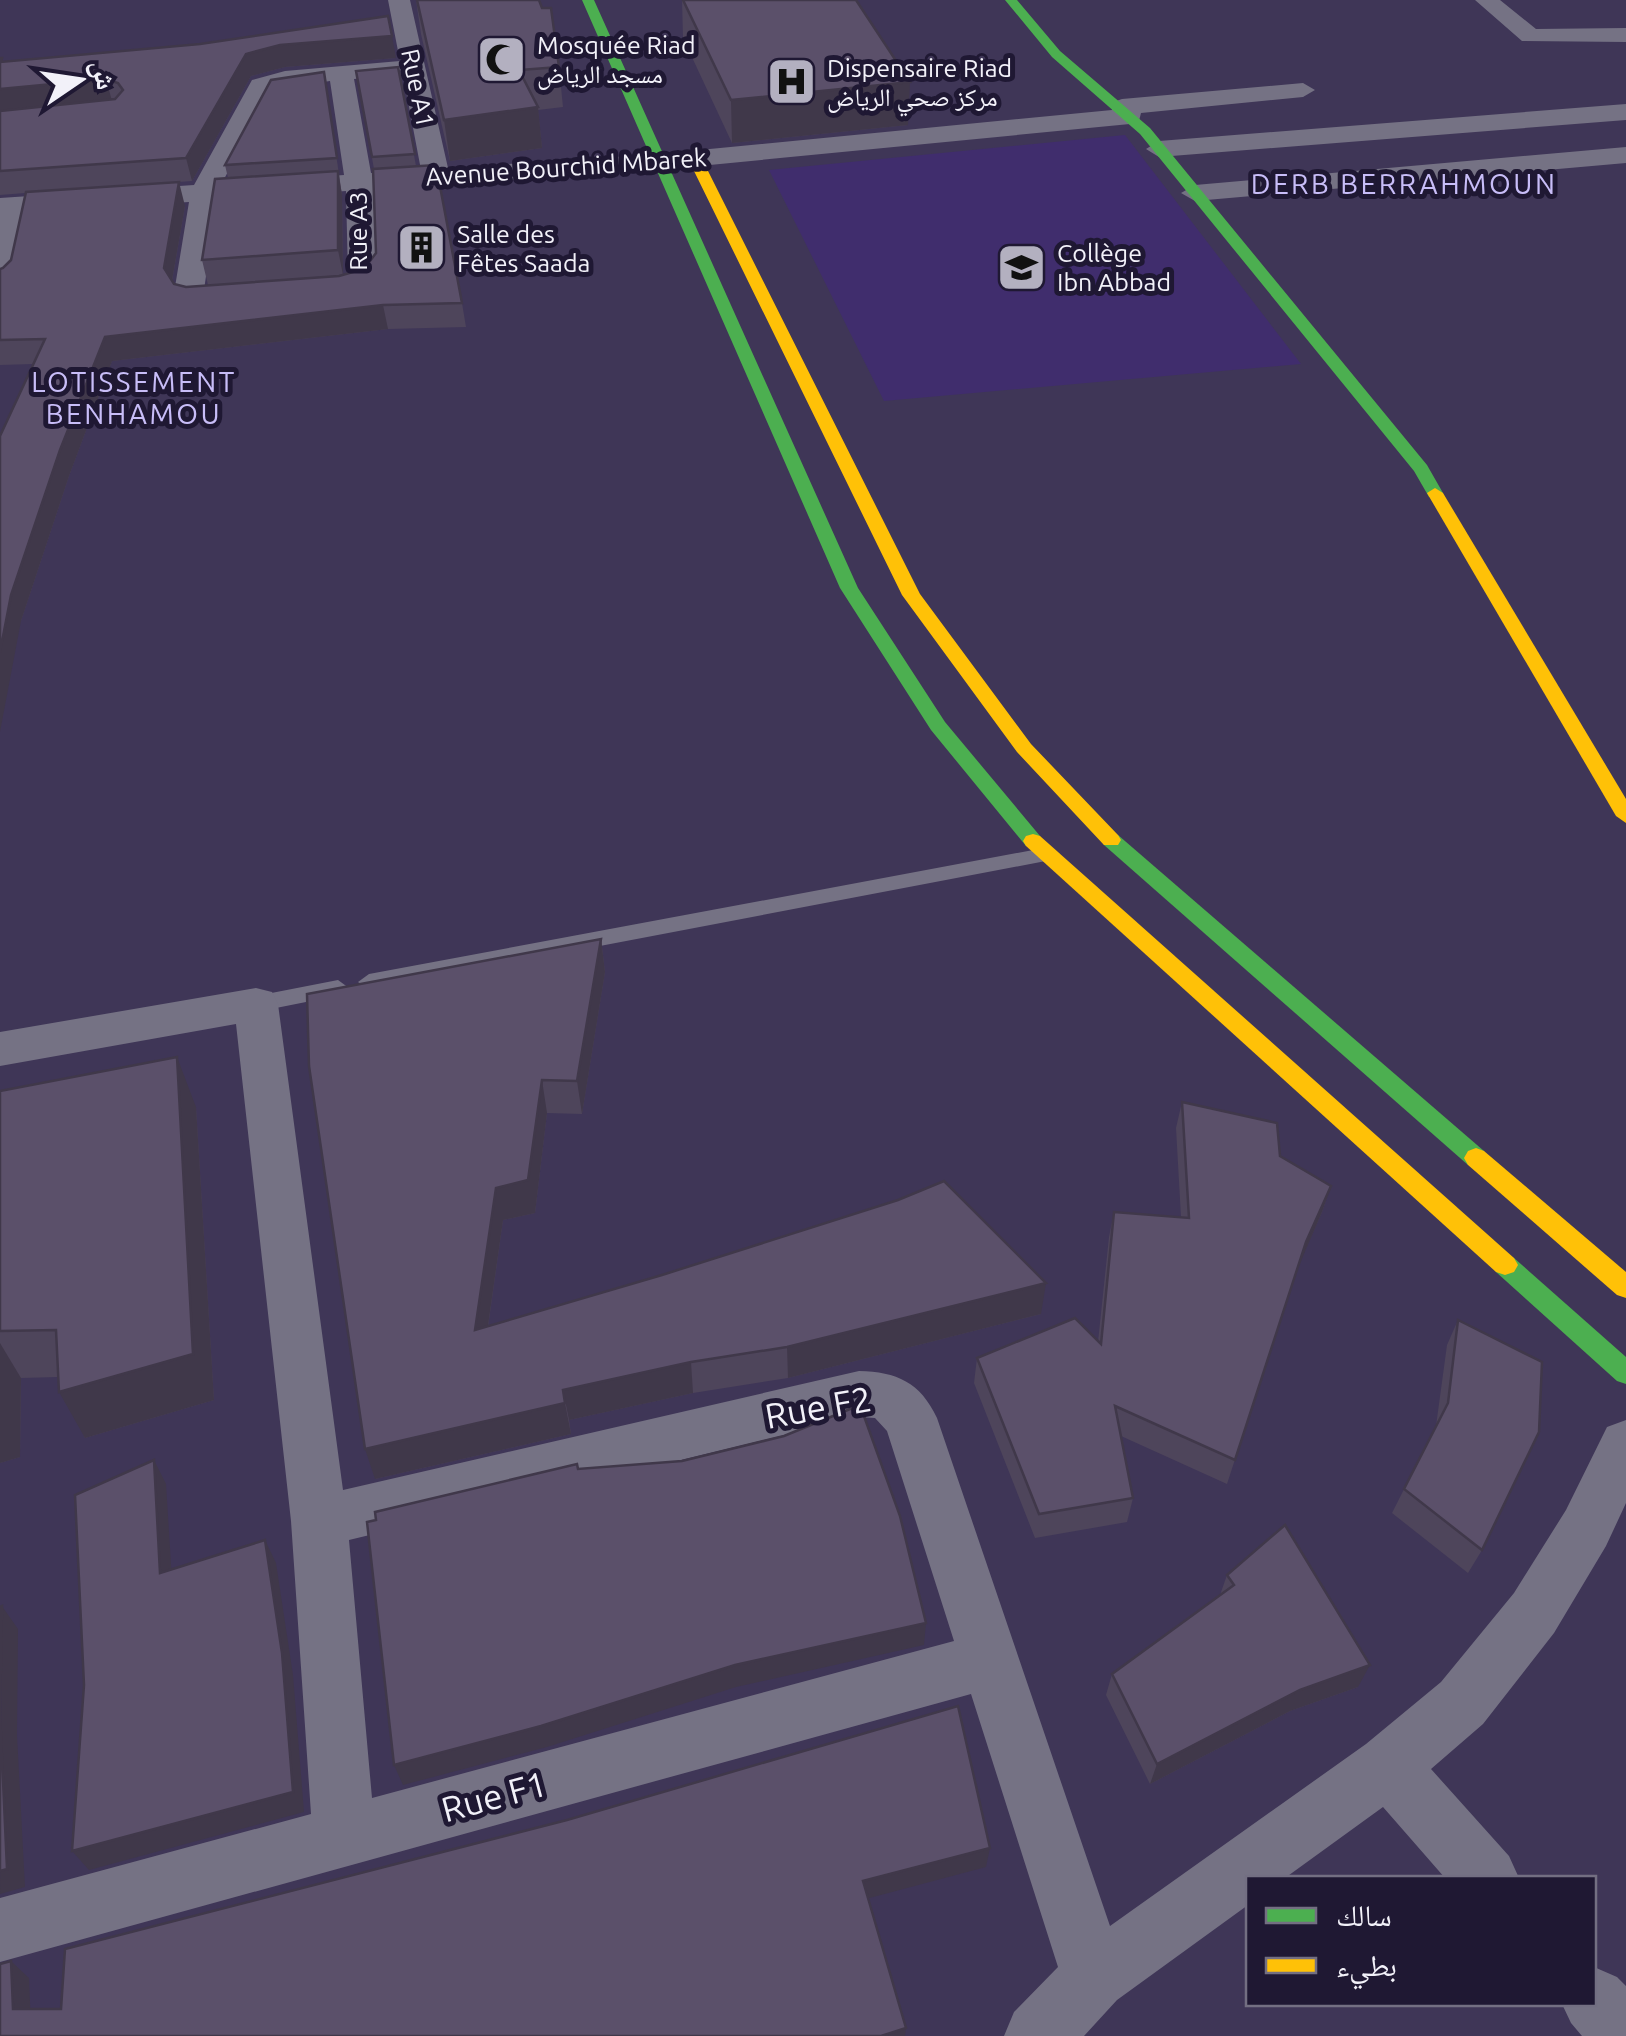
<svg xmlns="http://www.w3.org/2000/svg" width="1626" height="2036" font-family="Ubuntu,'Noto Naskh Arabic',sans-serif">
  <style>
    .built { fill: #402d6d }
    .lines { fill: none; stroke-linecap: round; stroke-linejoin: round }
    .lane { fill: #757284; fill-rule: evenodd }
    .street { fill: #757284; fill-rule: evenodd }
    .fast { fill: #4caf50; fill-rule: evenodd }
    .slow { fill: #ffc107; fill-rule: evenodd }
    .wall { fill: #4e455b }
    .shaded-wall { fill: #40384a }
    .building { fill: #5b506a; stroke: #40384a; stroke-width: 2.5 }
    .labels { text-anchor: middle; dominant-baseline: central; stroke-width: 10; stroke-linejoin: round; paint-order: stroke }
    .far-poi-label { font-size: 25px; fill: #f2f1f9; stroke: #1f1833; text-anchor: start }
    .far-street-label { font-size: 25px; fill: #f2f1f9; stroke: #1f1833 }
    .far-neighbourhood-label { font-size: 28px; letter-spacing: 2.5px; fill: #c8bdf8; stroke: #1f1833 }
    .near-street-label { font-size: 35px; fill: #f2f1f9; stroke: #1f1833 }
  </style>
  <rect width="100%" height="100%" fill="#3f3657"/>
  <path class="built" d="M1125,135L1301,364L884,401L769,170Z"/>
  <g class="lines">
    <g class="lane">
      <path d="M1044,848L1054,855L1051,860L369,990L358,982L369,974Z"/>
      <path d="M338,980L349,988L346,994L256,1012L245,1004L256,996Z"/>
    </g>
    <g class="street">
      <path d="M388,0H410L448,168L658,154L1112,110L1113,102L1122,99L1303,83L1315,90L1303,97L1141,113L1139,121L1130,124L658,170L373,189L377,277L367,290L315,299L305,296L300,290L305,284L348,276L346,191L217,200L204,290L251,292L256,298L251,304C231,309 202,310 182,305L174,293L189,202L30,212L15,283L10,289L0,292V198L194,185L252,80L285,71L400,61ZM403,75L421,170L371,173L354,79ZM330,81L344,175L222,183L271,90Z"/>
      <path d="M1475,0H1500L1536,29L1626,28V42L1522,41Z"/>
      <path d="M1626,104V120L1159,157L1146,149L1159,141Z"/>
      <path d="M1626,147V163L1195,201L1181,193L1195,185Z"/>
      <path d="M256,988L272,992L278,1004L343,1490L859,1371C897,1372 920,1382 937,1418L1110,1926L1366,1744L1441,1682L1514,1593L1566,1510L1607,1427L1626,1420V1503L1606,1546L1554,1633L1483,1724L1431,1769L1509,1856L1519,1878H1445L1383,1807L1285,1878H1248V1905L1117,2000L1084,2036H1004L1014,2012L1058,1967L971,1694L0,1962V1898L311,1814L291,1521L236,1024L0,1066V1032ZM859,1417L875,1418L887,1431L954,1641L372,1798L349,1540Z"/>
      <path d="M1594,1967L1617,1977L1626,1986V2036H1582L1571,2023L1562,2004H1594Z"/>
    </g>
    <g class="fast">
      <path d="M582,0H594L858,588L945,722L1040,836L1043,841L1040,846H1026L931,730L840,588Z"/>
      <path d="M1005,0H1017L1060,51L1150,128L1427,465L1443,493L1441,497H1429L1414,471L1140,134L1052,57Z"/>
      <path d="M1111,833L1118,835L1484,1151L1488,1158L1484,1165H1468L1104,845L1101,840Z"/>
      <path d="M1505,1255L1514,1258L1626,1357V1384L1617,1381L1496,1272L1492,1265L1496,1258Z"/>
    </g>
    <g class="slow">
      <path d="M701,167L708,171L920,594L1031,744L1118,835L1121,840L1118,845H1104L1017,752L902,595L694,171Z"/>
      <path d="M1435,488L1443,493L1626,799V823L1616,816L1427,493Z"/>
      <path d="M1033,834L1040,836L1514,1258L1518,1265L1514,1272L1505,1275L1496,1272L1026,846L1023,841L1026,836Z"/>
      <path d="M1476,1148L1484,1151L1626,1272V1298L1617,1295L1468,1165L1464,1158L1468,1151Z"/>
    </g>
  </g>
  <g class="wall">
    <path d="M416,0L559,67L563,107L538,110L542,148L450,161L421,34Z"/>
    <path d="M682,0H856L908,125L732,143L683,38Z"/>
    <path d="M0,58L3,61L396,58L285,67L251,76L192,181L164,183L185,206L172,281L174,284L186,287L339,276L364,269L376,253L374,169L356,71L398,67L416,166L462,303L466,327L388,329L112,361L69,476L21,621L33,364L0,365V269L3,268L11,260L25,193L0,195Z"/>
    <path d="M324,72L342,195L343,275L208,285L202,260L228,178L225,165Z"/>
    <path d="M601,939L605,972L582,1114L547,1113L535,1213L503,1220L488,1327L1041,1314L788,1378L693,1393L569,1420L571,1434L375,1479Z"/>
    <path d="M0,1091L196,1107L214,1400L85,1438L58,1377L21,1378L20,1457L0,1463Z"/>
    <path d="M1182,1102L1331,1186L1322,1212L1298,1266L1227,1484L1121,1436L1133,1498L1127,1522L1035,1538L974,1383L977,1358L1098,1342L1109,1237L1114,1212L1181,1217L1176,1128Z"/>
    <path d="M1458,1320L1482,1550L1468,1573L1392,1513L1436,1426L1447,1345Z"/>
    <path d="M1227,1575L1358,1687L1290,1711L1150,1784L1106,1695L1112,1674L1220,1595Z"/>
  </g>
  <g class="shaded-wall">
    <path d="M392,36L396,58L285,67L251,76L192,181L186,158L246,54L280,45Z"/>
    <path d="M106,79L112,101L0,112V89Z"/>
    <path d="M910,82L908,125L732,143L731,100Z"/>
    <path d="M538,107L542,148L450,161L444,120Z"/>
    <path d="M338,171L342,195L343,275L338,250Z"/>
    <path d="M179,182L185,206L170,292L164,268Z"/>
    <path d="M383,305L388,329L112,361L69,476L21,621L0,732V652L11,595L60,450L105,337Z"/>
    <path d="M601,939L605,972L582,1114L577,1081Z"/>
    <path d="M177,1057L196,1107L214,1400L85,1438L59,1392Z"/>
    <path d="M542,1080L547,1113L535,1213L503,1220L483,1361L475,1330L496,1188Z"/>
    <path d="M1331,1186L1322,1212L1298,1268L1306,1242Z"/>
    <path d="M1046,1283L1041,1314L788,1378L787,1347Z"/>
    <path d="M0,1343L21,1378L20,1457L0,1463Z"/>
    <path d="M691,1362L693,1393L569,1420L563,1390Z"/>
    <path d="M565,1403L571,1434L375,1479L365,1449Z"/>
    <path d="M154,1460L166,1484L173,1596L160,1573Z"/>
    <path d="M265,1540L276,1563L293,1675L304,1812L89,1870L72,1851Z"/>
    <path d="M2,1606L18,1629L17,1735L25,1887L0,1894Z"/>
    <path d="M926,1623L924,1645L736,1687L547,1747L403,1785L394,1765L735,1665Z"/>
    <path d="M1370,1665L1358,1687L1290,1711L1150,1784L1157,1764L1300,1690Z"/>
    <path d="M990,1848L986,1867L862,1900L863,1881Z"/>
    <path d="M11,1961L29,1978L31,2025L13,2009Z"/>
    <path d="M906,2028L905,2036H881Z"/>
  </g>
  <g class="building">
    <path d="M417,0H539L542,8H551L559,67L519,70L538,107L444,120Z"/>
    <path d="M683,0H856L910,82L731,100Z"/>
    <path d="M388,16L392,36L280,45L246,54L186,158L0,171V111L115,99L123,90L118,83L106,79L0,89V58H2L1,62L200,44Z"/>
    <path d="M398,67L415,154L372,157L356,71Z"/>
    <path d="M324,72L337,158L225,165L271,80Z"/>
    <path d="M436,165L462,303L383,305L105,337L60,450L11,595L0,652V436L45,339L0,340V269L3,268L11,260L26,192L179,182L164,268L174,284L186,287L339,276L364,269L376,253L373,169Z"/>
    <path d="M338,171V250L202,260L215,179Z"/>
    <path d="M601,939L577,1081L542,1080L528,1180L496,1188L475,1330L662,1275L898,1200L944,1181L1046,1283L787,1347L691,1362L563,1390L565,1403L365,1449L309,1066L307,994Z"/>
    <path d="M177,1057L193,1354L59,1392L56,1330L0,1331V1091Z"/>
    <path d="M1182,1102L1277,1123L1280,1156L1331,1186L1306,1242L1235,1460L1115,1406L1133,1498L1039,1514L977,1358L1075,1318L1101,1344L1114,1212L1189,1218Z"/>
    <path d="M1458,1320L1542,1362L1539,1432L1482,1550L1404,1489L1448,1403Z"/>
    <path d="M860,1405L900,1516L926,1623L735,1665L541,1726L394,1765L367,1522L376,1520L375,1512L577,1464L578,1469L682,1461L784,1436Z"/>
    <path d="M154,1460L160,1573L265,1540L282,1653L293,1792L72,1851L84,1685L75,1495Z"/>
    <path d="M1285,1525L1370,1665L1300,1690L1157,1764L1112,1674L1234,1585L1227,1575Z"/>
    <path d="M2,1606L0,1714L7,1869L0,1871V1607Z"/>
    <path d="M958,1706L990,1848L863,1881L906,2028L881,2036H0V1964L11,1961L13,2009H61L65,1949L567,1820Z"/>
  </g>
  <defs>
    <symbol id="mosque-square" viewBox="-11 -11 22 22"><rect x="-9" y="-9" width="18" height="18" rx="4" fill="#b3b0c0" stroke="#1f1833"/><path d="M3.5-4.9A6 6 0 1 0 3.5 4.9A5 5 0 1 1 3.5-4.9Z" fill="#111"/></symbol>
    <symbol id="hospital-square" viewBox="-11 -11 22 22"><rect x="-9" y="-9" width="18" height="18" rx="4" fill="#b3b0c0" stroke="#1f1833"/><path d="M-5-5h3v3.5h4V-5h3V5h-3V1.5h-4V5h-3Z" fill="#111"/></symbol>
    <symbol id="building-square" viewBox="-11 -11 22 22"><rect x="-9" y="-9" width="18" height="18" rx="4" fill="#b3b0c0" stroke="#1f1833"/><path d="M-4-6H4V6H1V3H-1V6H-4ZM-2.5-4.3h1.7v1.8h-1.7ZM.8-4.3h1.7v1.8H.8ZM-2.5-1h1.7V.8h-1.7ZM.8-1h1.7V.8H.8Z" fill="#111"/></symbol>
    <symbol id="school-square" viewBox="-11 -11 22 22"><rect x="-9" y="-9" width="18" height="18" rx="4" fill="#b3b0c0" stroke="#1f1833"/><path d="M0-5L7-2L0 1L-7-2ZM-4 1L0 2.5L4 1V4Q0 6-4 4Z" fill="#111"/></symbol>
  </defs>
  <g fill-rule="evenodd">
    <use href="#mosque-square" x="474" y="32" width="55" height="55"/>
    <use href="#hospital-square" x="764" y="54" width="55" height="55"/>
    <use href="#building-square" x="394" y="220" width="55" height="55"/>
    <use href="#school-square" x="994" y="240" width="55" height="55"/>
  </g>
  <g class="labels">
    <g class="far-poi-label">
      <text x="537" y="45">Mosquée Riad<tspan x="537" dy="29">مسجد الرياض</tspan></text>
      <text x="827" y="68">Dispensaire Riad<tspan x="827" dy="29">مركز صحي الرياض</tspan></text>
      <text x="457" y="234">Salle des<tspan x="457" dy="29">Fêtes Saada</tspan></text>
      <text x="1057" y="253">Collège<tspan x="1057" dy="29">Ibn Abbad</tspan></text>
    </g>
    <g class="far-street-label">
      <text transform="translate(418 88) rotate(78)">Rue A1</text>
      <text transform="translate(566 167) rotate(-4)">Avenue Bourchid Mbarek</text>
      <text transform="translate(358 231) rotate(-90)">Rue A3</text>
    </g>
    <g class="far-neighbourhood-label">
      <text x="1404" y="183">DERB BERRAHMOUN</text>
      <text x="134" y="381">LOTISSEMENT<tspan x="134" dy="32">BENHAMOU</tspan></text>
    </g>
    <g class="near-street-label">
      <text transform="translate(818 1407) rotate(-10)">Rue F2</text>
      <text transform="translate(494 1796) rotate(-15)">Rue F1</text>
    </g>
  </g>
  <rect x="1246" y="1876" width="350" height="130" fill="#1f1833" stroke="#736f82" stroke-width="2.5"/>
  <rect x="1266" y="1908" width="50" height="15" fill="#4caf50" stroke="#736f82" stroke-width="2.5"/>
  <text x="1336" y="1926" font-size="30" fill="#f2f1f9">سالك</text>
  <rect x="1266" y="1958" width="50" height="15" fill="#ffc107" stroke="#736f82" stroke-width="2.5"/>
  <text x="1336" y="1976" font-size="30" fill="#f2f1f9">بطيء</text>
  <g transform="translate(80 80) rotate(77)" stroke="#1f1833" stroke-width="8" paint-order="stroke">
  <path d="M0-8L18 38L0 25L-18 38Z" fill="#f2f1f9"/>
  <text y="-15" font-size="28" font-weight="bold" text-anchor="middle" fill="#f2f1f9">ش</text>
  </g>
</svg>
